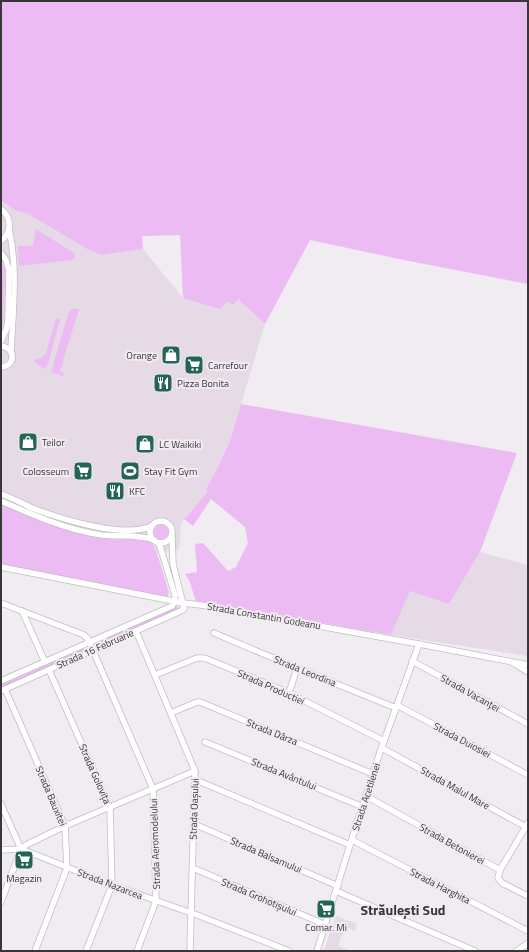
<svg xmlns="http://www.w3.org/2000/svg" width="529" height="952" font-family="'Titillium Web',sans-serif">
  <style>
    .built { fill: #e5dae6 }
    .green { fill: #edbbf3 }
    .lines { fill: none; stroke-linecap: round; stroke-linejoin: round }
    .street-casing { stroke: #c2bdc3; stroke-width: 7 }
    .street { stroke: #fff; stroke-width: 5.5 }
    .labels { text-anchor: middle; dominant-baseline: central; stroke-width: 4; stroke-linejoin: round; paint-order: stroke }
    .poi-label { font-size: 10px; fill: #383638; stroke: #f1ebf2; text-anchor: start }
    .street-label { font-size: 10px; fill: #383638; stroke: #f1ebf2 }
    .district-label { font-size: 14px; font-weight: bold; fill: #383638; stroke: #f1ebf2 }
  </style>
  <rect width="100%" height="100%" fill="#f1ebf2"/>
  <g class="built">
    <path d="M1,200L15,210L28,214L87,249L101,255L143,249L183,298L228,301L238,299L265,324L230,441L218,467L206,489L207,492L190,513L184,519L181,524L180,543L178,550L156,553L155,548L142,540H113L92,537L57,527L1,504Z"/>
    <path d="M480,552L528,565V656L391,635L410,591L449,604Z"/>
    <path d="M336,916L357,924L355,931L345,927L338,946L352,951H328L324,950Z"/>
  </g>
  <g class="green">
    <path d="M1,1H528V284L404,260L310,240L265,324L238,299L233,305L228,301L220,309L183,298L180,235L142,236L143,249L101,255L87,249L28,214L15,210L1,200Z"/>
    <path d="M36,229L74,253L75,255V258L72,260L19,266L18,246H33Z"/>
    <path d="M1,261L5,269L3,323L1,332Z"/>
    <path d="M71,309H79L60,371L64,373L63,376L51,372L68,314Z"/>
    <path d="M56,318L60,319L48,364H47L45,369H44L41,366L33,361L41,358L46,353Z"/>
    <path d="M241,404L517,453L480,552L449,604L410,591L391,635L196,601L189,580L185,574L197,572L195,544L203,543L228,571L236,567L248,543L245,527L211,499L193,526L184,519L190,513L207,492L206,489L218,467L230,441Z"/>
    <path d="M1,504C31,516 61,531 94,537C100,538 108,539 115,540C125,540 143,537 151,543C157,548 166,583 169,592L167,597L1,565Z"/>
    <circle cx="161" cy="532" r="7"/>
    <path d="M175,606L178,607L180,609L99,645H94V642L95,640Z"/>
    <path d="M84,648V652L1,689V683Z"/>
  </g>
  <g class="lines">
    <defs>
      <g id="street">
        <path d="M1,209C12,218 12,232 1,241"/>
        <path d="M9,229C18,269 13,310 11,351"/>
        <path d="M1,253L6,260L9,270L8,321L6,330L1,341"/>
        <path d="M1,346C16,348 16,366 1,367"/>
        <path d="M1,494C12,498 22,503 32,508C61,519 123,539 152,526"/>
        <path d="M1,501C33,515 67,530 102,535C120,537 138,534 154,540"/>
        <circle cx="161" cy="532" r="11"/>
        <path d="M159,543L175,595V601"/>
        <path d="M1,567L183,603L201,605L419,644L528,665"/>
        <path d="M1,603L84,635L88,639L153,789L156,901L137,951"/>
        <path d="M22,611L45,662"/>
        <path d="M136,631L195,771L190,951"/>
        <path d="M214,633L297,668L396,708"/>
        <path d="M412,661L528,724"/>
        <path d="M513,663L528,672"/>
        <path d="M49,670L110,808L112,885L86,951"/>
        <path d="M155,675L197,658H203L207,659L289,693L384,741"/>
        <path d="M1,681L172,606L175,601"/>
        <path d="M5,689L65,826L67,868L35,951"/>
        <path d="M1,691L183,610L184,608L173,564L172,535"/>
        <path d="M289,693L297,668"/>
        <path d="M397,705L528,775"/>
        <path d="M171,713L197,702H200L373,774"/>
        <path d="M205,742L363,807"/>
        <path d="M382,748L528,828"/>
        <path d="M196,780L350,845"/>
        <path d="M366,796L500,870"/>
        <path d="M1,804L21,849L1,902"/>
        <path d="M528,823L500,870L498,878L502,883L528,896"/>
        <path d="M194,824L338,886"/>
        <path d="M352,840L528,931"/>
        <path d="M21,849L112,885L197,915L289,951"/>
        <path d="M1,850L21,849L26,845L65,826L195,771"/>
        <path d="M193,868L326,925"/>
        <path d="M336,891L475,951"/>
        <path d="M317,951L350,845L380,752L419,644"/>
        <path d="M517,951L528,943"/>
      </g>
    </defs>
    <use href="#street" class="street-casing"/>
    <use href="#street" class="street"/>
  </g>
  <defs>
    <symbol id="shop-square" viewBox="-11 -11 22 22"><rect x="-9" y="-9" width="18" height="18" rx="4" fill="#236554" stroke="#f1ebf2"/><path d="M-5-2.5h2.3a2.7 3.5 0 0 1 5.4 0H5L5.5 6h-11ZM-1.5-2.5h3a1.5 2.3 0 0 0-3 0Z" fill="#fff"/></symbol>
    <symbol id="supermarket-square" viewBox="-11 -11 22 22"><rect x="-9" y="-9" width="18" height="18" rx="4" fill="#236554" stroke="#f1ebf2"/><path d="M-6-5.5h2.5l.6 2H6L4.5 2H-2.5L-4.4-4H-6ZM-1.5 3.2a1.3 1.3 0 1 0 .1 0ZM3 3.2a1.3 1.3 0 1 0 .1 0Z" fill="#fff"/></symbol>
    <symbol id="restaurant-square" viewBox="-11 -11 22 22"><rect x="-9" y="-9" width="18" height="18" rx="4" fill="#236554" stroke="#f1ebf2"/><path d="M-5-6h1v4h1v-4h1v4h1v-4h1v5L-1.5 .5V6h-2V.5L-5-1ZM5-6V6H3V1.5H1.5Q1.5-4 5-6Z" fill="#fff"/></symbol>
    <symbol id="stadium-square" viewBox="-11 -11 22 22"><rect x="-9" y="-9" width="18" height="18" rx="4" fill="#236554" stroke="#f1ebf2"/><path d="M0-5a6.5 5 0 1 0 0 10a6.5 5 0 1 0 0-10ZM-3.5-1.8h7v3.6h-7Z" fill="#fff"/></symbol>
  </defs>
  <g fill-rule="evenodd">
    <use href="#shop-square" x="160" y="344" width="22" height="22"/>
    <use href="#supermarket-square" x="183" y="354" width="22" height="22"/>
    <use href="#restaurant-square" x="152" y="372" width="22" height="22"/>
    <use href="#shop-square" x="17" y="431" width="22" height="22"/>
    <use href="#shop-square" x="134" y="433" width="22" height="22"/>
    <use href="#supermarket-square" x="72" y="460" width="22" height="22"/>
    <use href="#stadium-square" x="119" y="460" width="22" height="22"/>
    <use href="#restaurant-square" x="104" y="480" width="22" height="22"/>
    <use href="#supermarket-square" x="13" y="849" width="22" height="22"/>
    <use href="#supermarket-square" x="315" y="898" width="22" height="22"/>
  </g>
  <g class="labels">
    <g class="poi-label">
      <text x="157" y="355" text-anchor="end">Orange</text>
      <text x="208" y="365">Carrefour</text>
      <text x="177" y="383">Pizza Bonita</text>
      <text x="42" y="442">Teilor</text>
      <text x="159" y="444">LC Waikiki</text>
      <text x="69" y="471" text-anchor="end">Colosseum</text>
      <text x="144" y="471">Stay Fit Gym</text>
      <text x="129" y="491">KFC</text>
      <text x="24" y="878" text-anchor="middle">Magazin</text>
      <text x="326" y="927" text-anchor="middle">Comar. Mi</text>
    </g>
    <g class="street-label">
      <text transform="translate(264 616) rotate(10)">Strada Constantin Godeanu</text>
      <text transform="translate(95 649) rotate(-24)">Strada 16 Februarie</text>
      <text transform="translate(305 671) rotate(22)">Strada Leordina</text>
      <text transform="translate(271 687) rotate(24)">Strada Productiei</text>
      <text transform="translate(470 693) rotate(29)">Strada Vacanței</text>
      <text transform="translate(272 732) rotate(22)">Strada Dârza</text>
      <text transform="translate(462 740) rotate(28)">Strada Duiosiei</text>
      <text transform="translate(95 774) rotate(66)">Strada Golovița</text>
      <text transform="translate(284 774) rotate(22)">Strada Avântului</text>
      <text transform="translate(455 788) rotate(29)">Strada Malul Mare</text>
      <text transform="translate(51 796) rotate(67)">Strada Bauxitei</text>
      <text transform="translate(366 797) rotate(-72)">Strada Acetilenei</text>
      <text transform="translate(194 809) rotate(-88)">Strada Oașului</text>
      <text transform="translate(155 844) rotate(-92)">Strada Aeromodelului</text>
      <text transform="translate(452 844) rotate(29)">Strada Betonierei</text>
      <text transform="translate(266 855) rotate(23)">Strada Balsamului</text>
      <text transform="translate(110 884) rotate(21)">Strada Nazarcea</text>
      <text transform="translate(440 886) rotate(27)">Strada Harghita</text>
      <text transform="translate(259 897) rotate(23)">Strada Grohotișului</text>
    </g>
    <g class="district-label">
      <text x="403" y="909">Străulești Sud</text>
    </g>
  </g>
  <rect width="529" height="952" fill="none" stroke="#383638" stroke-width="4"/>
</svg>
